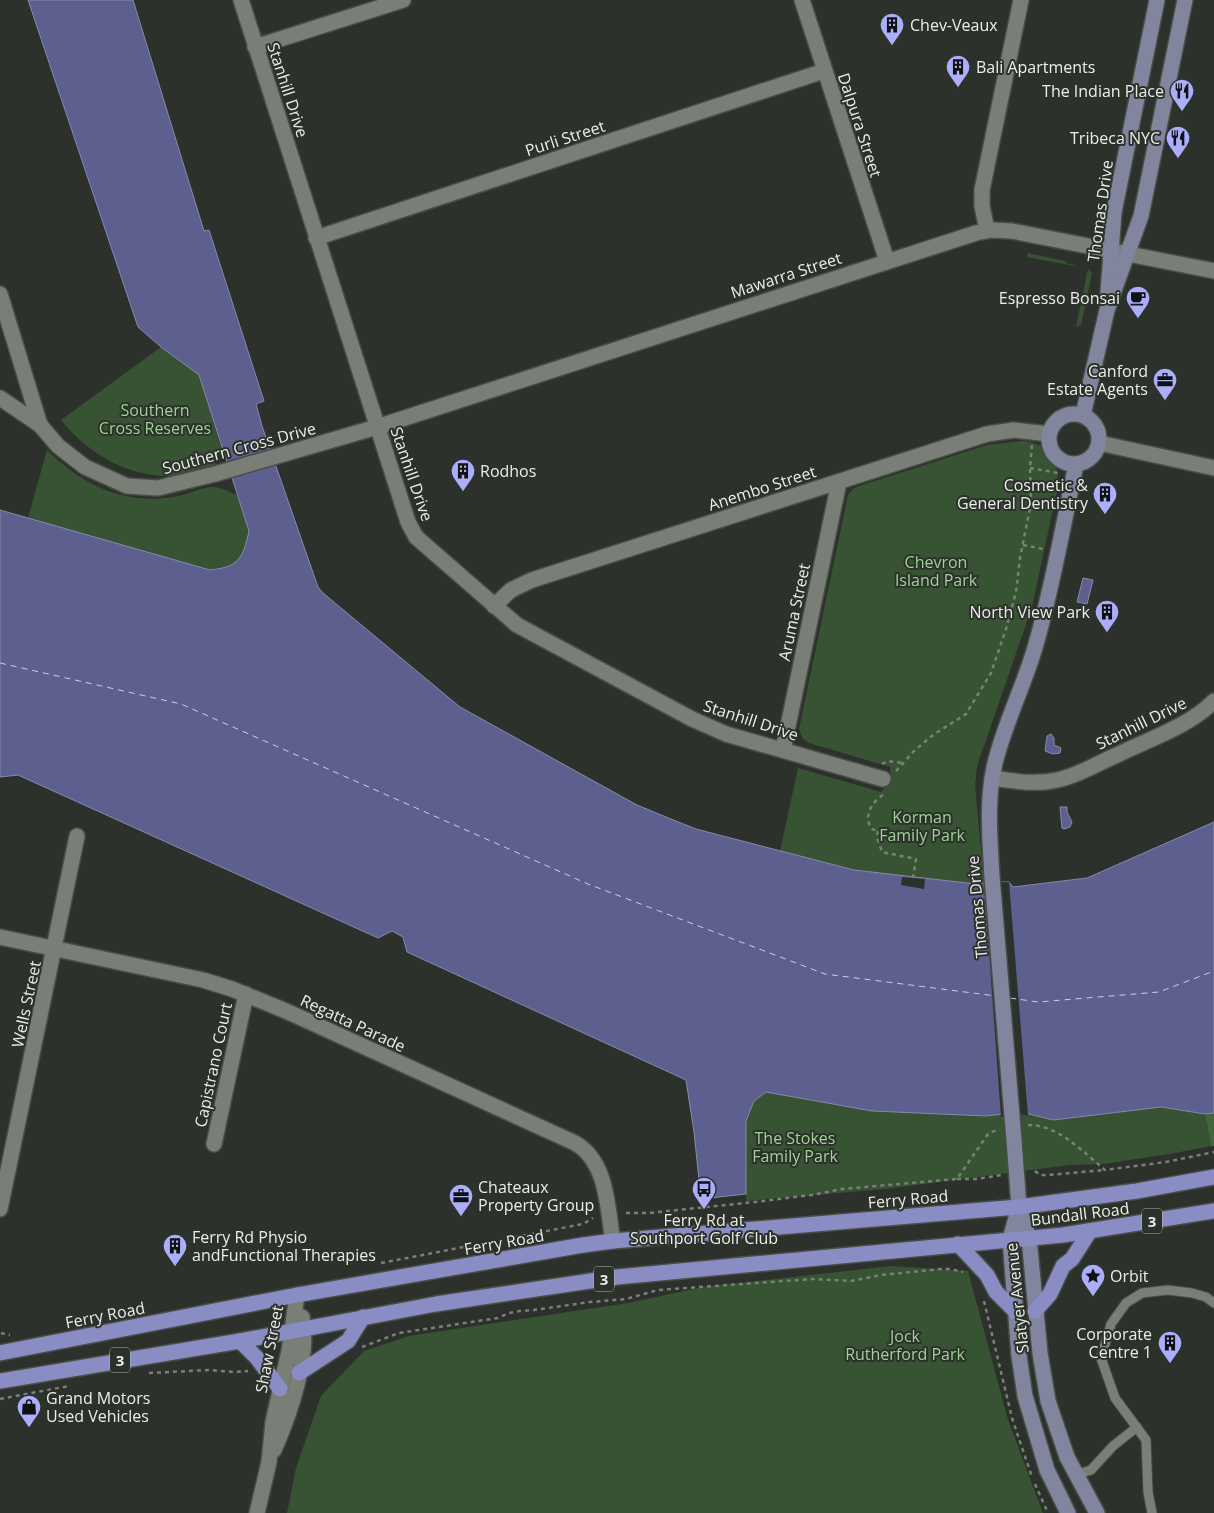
<svg xmlns="http://www.w3.org/2000/svg" width="1214" height="1513" font-family="'Open Sans',sans-serif">
  <style>
    .green { fill: #385333 }
    .forest { fill: #42653c }
    .water { fill: #5d5f8f; stroke: #878aaa }
    .pier { fill: #2c322b }
    .lines { fill: none; stroke-linecap: round; stroke-linejoin: round }
    .ferry { stroke: #c9cdfb; stroke-width: 1; stroke-dasharray: 6 5; stroke-linecap: butt }
    .lane-casing { stroke: #484d47; stroke-width: 11 }
    .street-casing { stroke: #484d47; stroke-width: 18 }
    .secondary-casing { stroke: #484d47; stroke-width: 18 }
    .primary-casing { stroke: #484d47; stroke-width: 18 }
    .path { stroke: #7a7f79; stroke-width: 2.5; stroke-dasharray: 4 4; stroke-linecap: butt }
    .lane { stroke: #797f77; stroke-width: 9 }
    .street { stroke: #797f77; stroke-width: 15 }
    .secondary { stroke: #81869e; stroke-width: 15 }
    .primary { stroke: #898dc4; stroke-width: 15 }
    .secondary-bridge-casing { stroke: #484d47; stroke-width: 18; stroke-linecap: butt }
    .secondary-bridge { stroke: #81869e; stroke-width: 15 }
    .labels { text-anchor: middle; dominant-baseline: central; stroke-width: 4; stroke-linejoin: round; paint-order: stroke }
    .shield { fill: #2c322b; stroke: #b1b6b0; stroke-width: 1 }
    .shield-label { font-size: 15px; font-weight: bold; fill: #eaeee9 }
    .poi-label { font-size: 16px; fill: #eaeee9; stroke: #2c322b; text-anchor: start }
    .street-label { font-size: 16px; fill: #eaeee9; stroke: #2c322b }
    .park-label { font-size: 16px; fill: #9dd493; stroke: #2c322b }
  </style>
  <rect width="100%" height="100%" fill="#2c322b"/>
  <g class="green">
    <path d="M1028,253L1065,261V263L1075,265V266L1027,257Z"/>
    <path d="M1088,269L1092,273L1081,325L1076,327Z"/>
    <path d="M161,347L199,375L222,450L214,465C207,468 200,471 193,473C142,485 92,459 61,420Z"/>
    <path d="M1022,441C1049,443 1059,461 1058,486L1032,607L977,766L975,786L984,883H967L854,870L780,851L798,768L881,792C888,785 891,777 890,767L809,743L803,739L799,729L848,495L854,488L859,486L987,445Z"/>
    <path d="M47,450C83,485 123,505 174,497C186,495 205,486 215,487C222,488 230,492 237,495L249,531L245,548L239,560L226,568L210,570L28,518Z"/>
    <path d="M766,1092L872,1111L986,1116L1021,1112L1053,1120L1161,1107L1205,1114L1211,1146L1175,1153L1104,1164L1070,1165L885,1189L746,1201V1121L754,1101Z"/>
    <path d="M891,1266L968,1271L1008,1420L1043,1513H287L296,1468L321,1396L364,1351L409,1336L628,1303L703,1287Z"/>
  </g>
  <path class="forest" d="M1214,1113V1146H1211L1205,1114Z"/>
  <g class="water">
    <path d="M28,0H133L204,231L209,230L264,401L256,404L262,426L318,587L323,593L460,707L637,805L666,817L696,829L854,870L967,883L1009,882L1013,887L1087,878L1214,822V1113L1205,1114L1161,1107L1053,1120L1021,1112L986,1116L872,1111L766,1092L754,1101L746,1121V1194L701,1199L694,1132L686,1080L407,952L403,937L392,931L378,938L18,775L0,777V510L210,570C239,567 243,558 249,531L199,375L161,347L138,327Z"/>
    <path d="M1083,578L1093,580L1087,604L1077,602Z"/>
    <path d="M1051,734L1054,738V745L1061,748L1060,753L1053,754L1045,751L1047,736Z"/>
    <path d="M1060,807H1067V812L1072,822L1070,827L1064,829L1062,828Z"/>
  </g>
  <g class="pier">
    <path d="M902,877L925,879L924,889L901,885Z"/>
    <path d="M1009,882L1028,1116L1021,1114L1001,1117L984,883Z"/>
  </g>
  <g class="lines">
    <g class="ferry">
      <path d="M0,663L181,704L588,884L825,974L996,996"/>
      <path d="M1010,998L1038,1002L1159,992L1214,971"/>
    </g>
    <defs>
      <g id="lane">
        <path d="M1075,1475L1091,1470L1113,1446L1137,1427"/>
        <path d="M1152,1513L1148,1492L1146,1440L1115,1398L1101,1358L1111,1324L1126,1303L1142,1293L1168,1290L1192,1293L1206,1297L1214,1303"/>
      </g>
      <g id="street">
        <path d="M241,0L408,522L416,537L517,625L692,719L726,734L883,779"/>
        <path d="M802,0L887,261"/>
        <path d="M255,47L403,0"/>
        <path d="M987,230L982,206V190L1021,0"/>
        <path d="M316,238L824,71"/>
        <path d="M0,294L40,425"/>
        <path d="M0,398L40,425L58,446L85,467L127,486L158,488L215,474L377,427L976,233L992,230L1012,231L1214,271"/>
        <path d="M1099,443L1214,468"/>
        <path d="M494,606L511,590L532,580L987,434L1014,430L1049,434"/>
        <path d="M783,750L839,482"/>
        <path d="M992,778C1013,781 1036,785 1057,780C1078,776 1098,763 1117,755C1149,739 1188,727 1214,701"/>
        <path d="M0,937L203,980L232,989L286,1011L575,1143C608,1162 607,1208 613,1241"/>
        <path d="M214,1144L246,994"/>
        <path d="M0,1209L77,836"/>
        <path d="M274,1450C290,1414 310,1356 302,1317"/>
        <path d="M257,1513L269,1462L273,1422L289,1351L297,1295"/>
      </g>
      <g id="secondary">
        <path d="M1108,293L1114,212L1157,0"/>
        <circle cx="1074" cy="439" r="25"/>
        <path d="M1083,415L1107,310L1141,216L1185,0"/>
        <path d="M992,877C990,839 986,800 995,763C1005,722 1025,684 1036,644C1053,585 1063,525 1076,465"/>
        <path d="M1014,1140L1019,1207L1029,1238L1040,1353L1048,1401L1067,1457L1097,1513"/>
        <path d="M1019,1207L1010,1239L1019,1356L1025,1396L1047,1470L1068,1513"/>
      </g>
      <g id="primary">
        <path d="M958,1244L987,1275L996,1292L1016,1312"/>
        <path d="M1035,1311L1050,1294L1063,1266L1072,1259L1090,1231"/>
        <path d="M240,1341L257,1358L280,1389"/>
        <path d="M0,1353L297,1295L583,1245L613,1241L1019,1207L1137,1191L1214,1177"/>
        <path d="M299,1373L348,1341L363,1317"/>
        <path d="M0,1381L240,1341L436,1304L617,1277L1063,1235L1214,1211"/>
      </g>
    </defs>
    <use href="#lane" class="lane-casing"/>
    <use href="#street" class="street-casing"/>
    <use href="#secondary" class="secondary-casing"/>
    <use href="#primary" class="primary-casing"/>
    <g class="path">
      <path d="M1030,468L1058,473"/>
      <path d="M1023,545L1043,549"/>
      <path d="M882,764L888,761L904,763"/>
      <path d="M896,771L914,751L933,735L966,714L991,673L1006,629L1016,592L1020,558L1031,503L1030,468L1032,445"/>
      <path d="M883,795C871,802 863,818 872,829L885,833"/>
      <path d="M878,831L877,837L882,852L916,859L913,878"/>
      <path d="M1028,1125C1059,1125 1083,1152 1105,1170L1166,1162L1214,1152"/>
      <path d="M1035,1171L1040,1175H1048L1105,1170"/>
      <path d="M957,1179H976L1002,1175"/>
      <path d="M626,1213H649L755,1202L812,1195L842,1189L957,1179L988,1134L999,1129"/>
      <path d="M381,1263L583,1224L593,1218"/>
      <path d="M984,1301L1012,1418L1032,1477"/>
      <path d="M1,1333L10,1335"/>
      <path d="M362,1347L399,1333L498,1318L509,1313L520,1311L534,1310L590,1302L626,1299L658,1290L812,1279L851,1281L881,1275L941,1269H950L963,1272"/>
      <path d="M149,1373L209,1370L234,1372L248,1371"/>
      <path d="M0,1399L69,1386"/>
      <path d="M1035,1484L1048,1513"/>
    </g>
    <use href="#lane" class="lane"/>
    <use href="#street" class="street"/>
    <use href="#secondary" class="secondary"/>
    <use href="#primary" class="primary"/>
    <defs>
      <path id="secondary-bridge" d="M992,877L1014,1140"/>
    </defs>
    <use href="#secondary-bridge" class="secondary-bridge-casing"/>
    <use href="#secondary-bridge" class="secondary-bridge"/>
  </g>
  <defs>
    <symbol id="building-pin" viewBox="-11 -11 22 30"><path d="M0 17L-7.5 6A9.5 9.5 0 1 1 7.5 6Z" fill="#abaffb" stroke="#2c322b"/><path d="M-4-6H4V6H1V3H-1V6H-4ZM-2.5-4.3h1.7v1.8h-1.7ZM.8-4.3h1.7v1.8H.8ZM-2.5-1h1.7V.8h-1.7ZM.8-1h1.7V.8H.8Z" fill="#111"/></symbol>
    <symbol id="restaurant-pin" viewBox="-11 -11 22 30"><path d="M0 17L-7.5 6A9.5 9.5 0 1 1 7.5 6Z" fill="#abaffb" stroke="#2c322b"/><path d="M-5-6h1v4h1v-4h1v4h1v-4h1v5L-1.5 .5V6h-2V.5L-5-1ZM5-6V6H3V1.5H1.5Q1.5-4 5-6Z" fill="#111"/></symbol>
    <symbol id="cafe-pin" viewBox="-11 -11 22 30"><path d="M0 17L-7.5 6A9.5 9.5 0 1 1 7.5 6Z" fill="#abaffb" stroke="#2c322b"/><path d="M-5.5-4.5H6V0H3Q3 3.5 0 3.5H-2.5Q-5.5 3.5-5.5 0ZM3-3.2v2h1.7v-2ZM-6 4.5H4V6H-6Z" fill="#111"/></symbol>
    <symbol id="office-pin" viewBox="-11 -11 22 30"><path d="M0 17L-7.5 6A9.5 9.5 0 1 1 7.5 6Z" fill="#abaffb" stroke="#2c322b"/><path d="M-6-3h4V-5.5h4V-3h4V5H-6ZM-1-4.5V-3h2v-1.5ZM-6 0V1H6V0Z" fill="#111"/></symbol>
    <symbol id="bus-pin" viewBox="-11 -11 22 30"><path d="M0 17L-7.5 6A9.5 9.5 0 1 1 7.5 6Z" fill="#abaffb" stroke="#2c322b"/><path d="M-5-6H5V4H4V6H2V4H-2V6H-4V4H-5ZM-3.5-4V0h7V-4ZM-3.5 1.2v1.5H-2V1.2ZM2 1.2v1.5H3.5V1.2Z" fill="#111"/></symbol>
    <symbol id="sight-pin" viewBox="-11 -11 22 30"><path d="M0 17L-7.5 6A9.5 9.5 0 1 1 7.5 6Z" fill="#abaffb" stroke="#2c322b"/><path d="M0-6L1.8-2.2L6-1.7L2.9 1.2L3.7 5.4L0 3.3L-3.7 5.4L-2.9 1.2L-6-1.7L-1.8-2.2Z" fill="#111"/></symbol>
    <symbol id="shop-pin" viewBox="-11 -11 22 30"><path d="M0 17L-7.5 6A9.5 9.5 0 1 1 7.5 6Z" fill="#abaffb" stroke="#2c322b"/><path d="M-5-2.5h2.3a2.7 3.5 0 0 1 5.4 0H5L5.5 6h-11ZM-1.5-2.5h3a1.5 2.3 0 0 0-3 0Z" fill="#111"/></symbol>
  </defs>
  <g fill-rule="evenodd">
    <use href="#building-pin" x="878" y="11" width="28" height="38"/>
    <use href="#building-pin" x="944" y="53" width="28" height="38"/>
    <use href="#restaurant-pin" x="1168" y="77" width="28" height="38"/>
    <use href="#restaurant-pin" x="1164" y="124" width="28" height="38"/>
    <use href="#cafe-pin" x="1124" y="284" width="28" height="38"/>
    <use href="#office-pin" x="1151" y="366" width="28" height="38"/>
    <use href="#building-pin" x="449" y="457" width="28" height="38"/>
    <use href="#building-pin" x="1091" y="480" width="28" height="38"/>
    <use href="#building-pin" x="1093" y="598" width="28" height="38"/>
    <use href="#bus-pin" x="690" y="1175" width="28" height="38"/>
    <use href="#office-pin" x="447" y="1182" width="28" height="38"/>
    <use href="#building-pin" x="161" y="1232" width="28" height="38"/>
    <use href="#sight-pin" x="1079" y="1262" width="28" height="38"/>
    <use href="#building-pin" x="1156" y="1329" width="28" height="38"/>
    <use href="#shop-pin" x="15" y="1393" width="28" height="38"/>
  </g>
  <g class="labels">
    <g class="shield">
      <rect x="1142" y="1208.5" width="20" height="25" rx="4"/>
      <rect x="594" y="1266.5" width="20" height="25" rx="4"/>
      <rect x="110" y="1347.5" width="20" height="25" rx="4"/>
    </g>
    <g class="shield-label">
      <text x="1152" y="1221">3</text>
      <text x="604" y="1279">3</text>
      <text x="120" y="1360">3</text>
    </g>
    <g class="poi-label">
      <text x="910" y="25">Chev-Veaux</text>
      <text x="976" y="67">Bali Apartments</text>
      <text x="1164" y="91" text-anchor="end">The Indian Place</text>
      <text x="1160" y="138" text-anchor="end">Tribeca NYC</text>
      <text x="1120" y="298" text-anchor="end">Espresso Bonsai</text>
      <text x="1148" y="371" text-anchor="end">Canford<tspan x="1148" dy="18">Estate Agents</tspan></text>
      <text x="480" y="471">Rodhos</text>
      <text x="1088" y="485" text-anchor="end">Cosmetic &amp;<tspan x="1088" dy="18">General Dentistry</tspan></text>
      <text x="1090" y="612" text-anchor="end">North View Park</text>
      <text x="478" y="1187">Chateaux<tspan x="478" dy="18">Property Group</tspan></text>
      <text x="704" y="1220" text-anchor="middle">Ferry Rd at<tspan x="704" dy="18">Southport Golf Club</tspan></text>
      <text x="192" y="1237">Ferry Rd Physio<tspan x="192" dy="18">andFunctional Therapies</tspan></text>
      <text x="1110" y="1276">Orbit</text>
      <text x="1152" y="1334" text-anchor="end">Corporate<tspan x="1152" dy="18">Centre 1</tspan></text>
      <text x="46" y="1398">Grand Motors<tspan x="46" dy="18">Used Vehicles</tspan></text>
    </g>
    <g class="street-label">
      <text transform="translate(288 90) rotate(72)">Stanhill Drive</text>
      <text transform="translate(860 125) rotate(72)">Dalpura Street</text>
      <text transform="translate(565 138) rotate(-18)">Purli Street</text>
      <text transform="translate(1100 211) rotate(-82)">Thomas Drive</text>
      <text transform="translate(786 275) rotate(-18)">Mawarra Street</text>
      <text transform="translate(239 448) rotate(-15)">Southern Cross Drive</text>
      <text transform="translate(412 474) rotate(71)">Stanhill Drive</text>
      <text transform="translate(762 488) rotate(-18)">Anembo Street</text>
      <text transform="translate(794 612) rotate(-78)">Aruma Street</text>
      <text transform="translate(751 720) rotate(18)">Stanhill Drive</text>
      <text transform="translate(1141 723) rotate(-26)">Stanhill Drive</text>
      <text transform="translate(977 907) rotate(-95)">Thomas Drive</text>
      <text transform="translate(26 1004) rotate(-78)">Wells Street</text>
      <text transform="translate(353 1023) rotate(25)">Regatta Parade</text>
      <text transform="translate(213 1065) rotate(-78)">Capistrano Court</text>
      <text transform="translate(908 1199) rotate(-5)">Ferry Road</text>
      <text transform="translate(1080 1214) rotate(-7)">Bundall Road</text>
      <text transform="translate(504 1242) rotate(-10)">Ferry Road</text>
      <text transform="translate(1017 1298) rotate(-96)">Slatyer Avenue</text>
      <text transform="translate(105 1315) rotate(-11)">Ferry Road</text>
      <text transform="translate(269 1349) rotate(-79)">Shaw Street</text>
    </g>
    <g class="park-label">
      <text x="155" y="410">Southern<tspan x="155" dy="18">Cross Reserves</tspan></text>
      <text x="936" y="562">Chevron<tspan x="936" dy="18">Island Park</tspan></text>
      <text x="922" y="817">Korman<tspan x="922" dy="18">Family Park</tspan></text>
      <text x="795" y="1138">The Stokes<tspan x="795" dy="18">Family Park</tspan></text>
      <text x="905" y="1336">Jock<tspan x="905" dy="18">Rutherford Park</tspan></text>
    </g>
  </g>
</svg>
